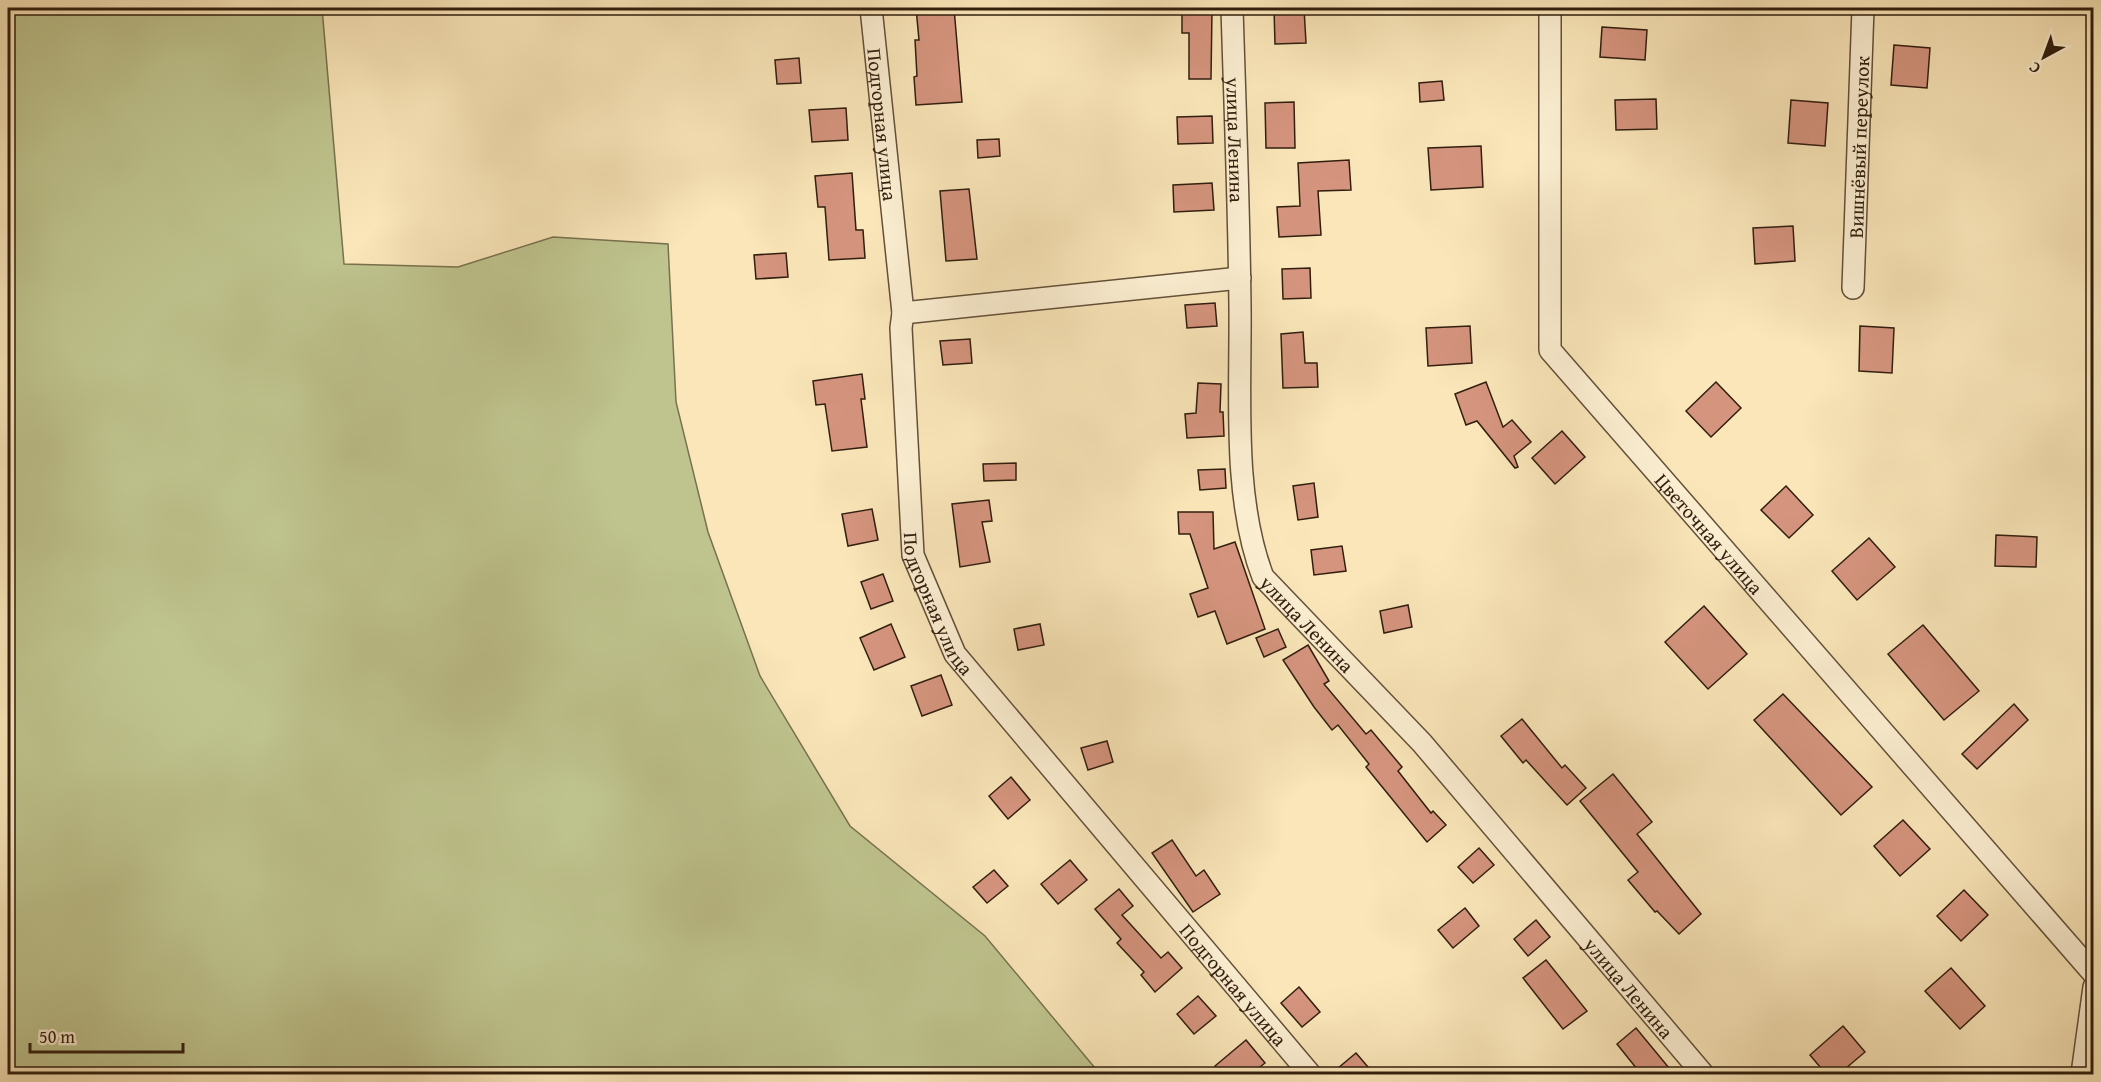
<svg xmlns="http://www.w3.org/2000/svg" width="2101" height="1082" font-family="'Gentium Book Plus',serif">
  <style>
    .green { fill: #bfc48e; stroke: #78714e; stroke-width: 1.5 }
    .building { fill: #d5947e; stroke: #311e0e; stroke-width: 1.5 }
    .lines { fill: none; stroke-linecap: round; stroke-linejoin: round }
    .street-casing { stroke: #635039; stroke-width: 24 }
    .street { stroke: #fcefd2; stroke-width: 21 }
    .labels { text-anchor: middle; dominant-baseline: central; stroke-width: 5; stroke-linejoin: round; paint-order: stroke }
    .street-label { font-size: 20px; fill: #311e0e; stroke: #fcefd2 }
  </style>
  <rect width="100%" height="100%" fill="#fae6b9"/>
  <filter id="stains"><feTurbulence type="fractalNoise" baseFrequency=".00333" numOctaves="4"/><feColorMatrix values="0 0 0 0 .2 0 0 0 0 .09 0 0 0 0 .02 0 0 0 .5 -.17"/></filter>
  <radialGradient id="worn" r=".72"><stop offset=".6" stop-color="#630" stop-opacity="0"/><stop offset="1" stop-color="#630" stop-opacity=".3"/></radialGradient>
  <path class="green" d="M8,8H322L344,264L458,267L553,237L668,244L676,402L708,532L760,676L850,826L985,936L1100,1074H8Z"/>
  <g class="building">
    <path d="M916,8H954L962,102L916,105L914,77L917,76L915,40H919Z"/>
    <path d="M1274,8H1304L1306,43L1275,44Z"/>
    <path d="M1182,10H1212L1211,79H1189V33H1182Z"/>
    <path d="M1602,27L1647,30L1645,60L1600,57Z"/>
    <path d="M1894,45L1930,48L1927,88L1891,85Z"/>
    <path d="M799,58L801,83L777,84L775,60Z"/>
    <path d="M1442,81L1444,100L1420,102L1419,83Z"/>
    <path d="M1656,99L1657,129L1616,130L1615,100Z"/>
    <path d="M1791,100L1828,103L1825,146L1788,143Z"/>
    <path d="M1294,102L1295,148H1266L1265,103Z"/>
    <path d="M846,108L848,140L812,142L809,110Z"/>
    <path d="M1212,116L1213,143L1178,144L1177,117Z"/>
    <path d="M999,139L1000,156L978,158L977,140Z"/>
    <path d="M1481,146L1483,187L1431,190L1428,148Z"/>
    <path d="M1349,160L1351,190L1318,191L1321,235L1279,237L1277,207L1300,206L1298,163Z"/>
    <path d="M852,173L856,230H863L865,258L829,260L825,207H818L815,176Z"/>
    <path d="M1212,183L1214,210L1174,212L1173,185Z"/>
    <path d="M969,189L977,259L946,261L940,191Z"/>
    <path d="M1793,226L1795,261L1755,264L1753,228Z"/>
    <path d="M786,253L788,277L756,279L754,255Z"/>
    <path d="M1310,268L1311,298L1283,299L1282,269Z"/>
    <path d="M1215,303L1217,326L1187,328L1185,305Z"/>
    <path d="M1470,326L1472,363L1428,366L1426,328Z"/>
    <path d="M1860,326L1894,328L1892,373L1859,371Z"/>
    <path d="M1303,332L1305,363H1317L1318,387L1283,388L1281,334Z"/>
    <path d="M970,339L972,363L943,365L940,341Z"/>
    <path d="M862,374L865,399H861L867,447L832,451L825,404L816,405L813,381Z"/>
    <path d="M1486,382L1503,427L1512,420L1531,442L1514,456L1518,467L1515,468L1477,421L1466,425L1455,394Z"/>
    <path d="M1716,382L1741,408L1711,437L1686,411Z"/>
    <path d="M1198,383L1221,384L1220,412H1223L1224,436L1187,438L1185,414L1196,413Z"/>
    <path d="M1562,431L1585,457L1555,484L1532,458Z"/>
    <path d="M1016,463V480L984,481L983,464Z"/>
    <path d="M1225,469L1226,488L1200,490L1198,470Z"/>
    <path d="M1314,483L1318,517L1298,520L1293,486Z"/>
    <path d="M1786,486L1813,515L1789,538L1761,510Z"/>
    <path d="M989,500L992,521L982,522L990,562L960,567L952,504Z"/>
    <path d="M872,509L878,540L848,546L842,514Z"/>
    <path d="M1178,512H1213L1214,549L1235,542L1265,629L1227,644L1215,611L1198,617L1190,594L1208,588L1190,534H1179Z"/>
    <path d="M1996,535L2037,537L2036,567L1995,566Z"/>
    <path d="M1869,538L1895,567L1857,600L1832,571Z"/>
    <path d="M1342,546L1346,571L1314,575L1311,550Z"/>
    <path d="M883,574L893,601L871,609L861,582Z"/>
    <path d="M1408,605L1412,627L1384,633L1380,611Z"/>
    <path d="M1704,606L1747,654L1708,689L1665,642Z"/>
    <path d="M891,624L905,657L874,670L860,638Z"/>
    <path d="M1040,624L1044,645L1018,650L1014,629Z"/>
    <path d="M1923,625L1979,691L1944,720L1888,654Z"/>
    <path d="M1278,629L1286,647L1264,657L1256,638Z"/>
    <path d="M1308,645L1329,681L1324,684L1366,734L1371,730L1402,767L1398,771L1431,813L1433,811L1446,825L1427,842L1366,767L1369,764L1338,725L1332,730L1314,707L1283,660Z"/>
    <path d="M941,675L952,705L922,716L911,686Z"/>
    <path d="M1783,694L1872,787L1841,815L1754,720Z"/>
    <path d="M2014,704L2028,720L1977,769L1962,754Z"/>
    <path d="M1522,719L1562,768L1565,765L1586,788L1567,805L1526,760L1523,763L1501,736Z"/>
    <path d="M1107,741L1113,762L1088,770L1081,748Z"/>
    <path d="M1613,774L1652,822L1637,834L1701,914L1679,934L1657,911L1655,912L1628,880L1638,872L1580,801Z"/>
    <path d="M1011,777L1030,800L1008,819L989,796Z"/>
    <path d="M1903,820L1930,849L1900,876L1874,846Z"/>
    <path d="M1172,840L1196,876L1204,870L1220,894L1193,912L1152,853Z"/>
    <path d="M1479,848L1494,865L1473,883L1458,867Z"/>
    <path d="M1070,860L1087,880L1058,904L1041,884Z"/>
    <path d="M994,870L1008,886L987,903L973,887Z"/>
    <path d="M1119,889L1133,906L1122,915L1161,958L1168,952L1182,968L1155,992L1141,975L1144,972L1117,943L1121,939L1095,909Z"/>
    <path d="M1964,890L1988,915L1961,941L1937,916Z"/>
    <path d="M1465,908L1479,926L1453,948L1438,930Z"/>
    <path d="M1536,920L1550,937L1528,956L1514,939Z"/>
    <path d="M1546,960L1587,1011L1563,1029L1523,978Z"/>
    <path d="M1951,968L1985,1006L1960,1029L1925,991Z"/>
    <path d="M1299,987L1320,1012L1302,1027L1281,1003Z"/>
    <path d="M1198,996L1216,1016L1194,1034L1177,1014Z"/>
    <path d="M1843,1026L1865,1052L1839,1074H1826L1810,1055Z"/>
    <path d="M1636,1028L1674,1074H1641L1617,1044Z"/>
    <path d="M1246,1040L1265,1063L1251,1074H1223L1215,1066Z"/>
    <path d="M1356,1053L1374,1074H1331Z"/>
  </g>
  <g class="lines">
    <defs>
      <g id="street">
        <path id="s1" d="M871,8L903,313L901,328L913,555L955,654L1310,1074"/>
        <path id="s2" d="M1232,8C1235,107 1239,207 1240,307C1241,392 1232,497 1263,577L1422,743L1703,1074"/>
        <path id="s3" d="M1550,8V350L2094,974"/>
        <path id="s4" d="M1853,288L1863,8"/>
        <path d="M903,313L1240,278"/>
        <path d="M2082,1074L2094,987"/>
      </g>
    </defs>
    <use href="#street" class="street-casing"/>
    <use href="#street" class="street"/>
  </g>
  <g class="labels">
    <g class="street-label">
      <text stroke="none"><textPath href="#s1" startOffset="117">Подгорная улица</textPath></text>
      <text stroke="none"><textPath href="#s2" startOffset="132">улица Ленина</textPath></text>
      <text stroke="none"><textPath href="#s4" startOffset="141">Вишнёвый переулок</textPath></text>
      <text stroke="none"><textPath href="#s3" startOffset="585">Цветочная улица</textPath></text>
      <text stroke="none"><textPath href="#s1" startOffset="603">Подгорная улица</textPath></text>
      <text stroke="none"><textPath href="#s2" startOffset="636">улица Ленина</textPath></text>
      <text stroke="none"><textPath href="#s1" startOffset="1089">Подгорная улица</textPath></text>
      <text stroke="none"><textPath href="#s2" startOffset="1122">улица Ленина</textPath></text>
    </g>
  </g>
  <rect width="2101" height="1082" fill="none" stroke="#fae6b9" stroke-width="30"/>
  <rect x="9" y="9" width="2083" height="1064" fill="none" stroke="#311e0e" stroke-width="3"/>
  <rect x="15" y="15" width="2071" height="1052" fill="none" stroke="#311e0e" stroke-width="1.5"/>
  <g transform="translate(2044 57) rotate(221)" stroke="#fcefd2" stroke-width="4.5" paint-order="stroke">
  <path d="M0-4.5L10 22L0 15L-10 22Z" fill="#311e0e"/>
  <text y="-9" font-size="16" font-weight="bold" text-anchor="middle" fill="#311e0e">С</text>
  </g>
  <path d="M30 1043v9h153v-9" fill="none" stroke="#311e0e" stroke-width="3"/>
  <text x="39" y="1043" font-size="18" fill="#311e0e" stroke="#fcefd2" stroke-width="4.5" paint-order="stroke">50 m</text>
  <rect width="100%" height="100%" filter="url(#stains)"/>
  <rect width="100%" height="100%" fill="url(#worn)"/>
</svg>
